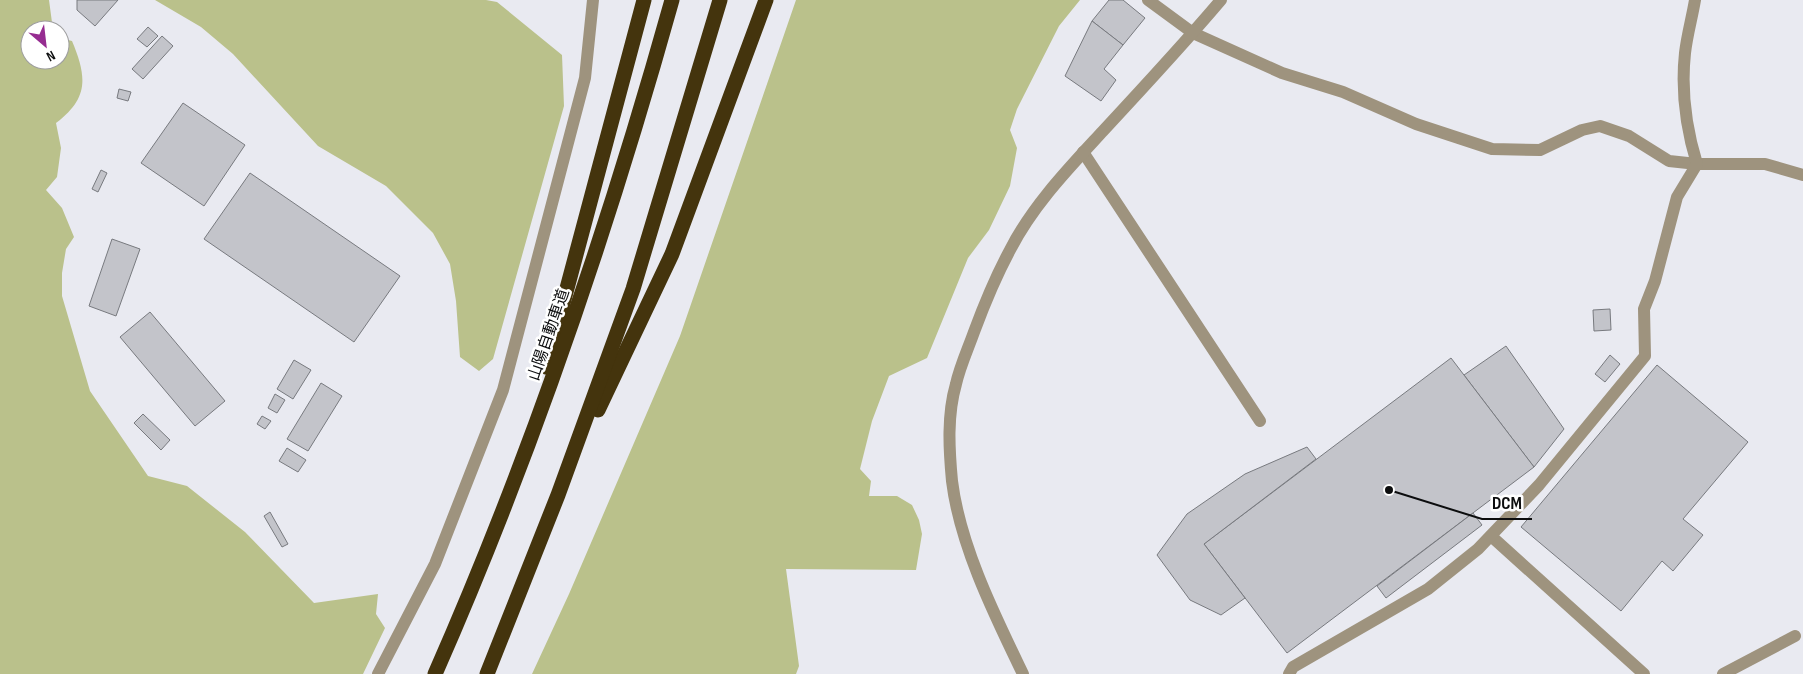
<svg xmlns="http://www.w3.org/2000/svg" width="1803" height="674" font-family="'Sofia Sans Condensed','Noto Sans JP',sans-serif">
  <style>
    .forest { fill: #bac18b }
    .building { fill: #c3c4ca; stroke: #787a7f }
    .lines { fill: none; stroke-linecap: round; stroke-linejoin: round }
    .minor { stroke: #9e937e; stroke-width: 12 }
    .highway { stroke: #44340d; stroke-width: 15 }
    .labels { text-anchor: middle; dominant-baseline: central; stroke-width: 5; stroke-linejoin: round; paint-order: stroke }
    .street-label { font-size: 16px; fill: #0c0d0e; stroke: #fff }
    .leader { fill: none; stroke: #0c0d0e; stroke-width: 2 }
    .callout-dot { fill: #0c0d0e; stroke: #fff; stroke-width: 2 }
    .callout-label { font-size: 18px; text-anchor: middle; font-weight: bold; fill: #0c0d0e; stroke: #fff; stroke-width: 5; stroke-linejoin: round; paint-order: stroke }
  </style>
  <rect width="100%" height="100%" fill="#e9eaf1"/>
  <g class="forest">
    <path d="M0,0H49L53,30H30V60H60V38L72,41C87,77 89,98 56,123L61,148L57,177L46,190L62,208L74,237L66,249L62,273V296L90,391L148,476L187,486L245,532L314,603L378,594L376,614L385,628L363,674H0Z"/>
    <path d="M155,0H486L497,2L562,55L564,106L493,359L479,371L460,357L456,301L450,264L433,233L386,186L318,146L233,54L201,27Z"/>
    <path d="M796,0H1080L1059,26L1017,109L1010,130L1017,148L1010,186L989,230L968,258L927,358L889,376L872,421L860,469L871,481L869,496H897L912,505L919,520L922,534L916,570L786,569L799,666L796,674H532L569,594L680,336Z"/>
  </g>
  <g class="building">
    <path d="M77,0H118L95,26L77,10Z"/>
    <path d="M1109,0H1123L1145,18L1123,45L1092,21Z"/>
    <path d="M1092,21L1123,45L1104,69L1116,80L1101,101L1065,76Z"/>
    <path d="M148,27L158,36L147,47L137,39Z"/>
    <path d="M162,36L173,46L143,79L132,69Z"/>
    <path d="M119,89L131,92L128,101L117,98Z"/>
    <path d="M183,103L245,145L204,206L141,163Z"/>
    <path d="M101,170L107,173L98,192L92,189Z"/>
    <path d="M250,173L400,276L354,342L204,239Z"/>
    <path d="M112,239L140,249L116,316L89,306Z"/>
    <path d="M1610,309L1611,330L1594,331L1593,310Z"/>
    <path d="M150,312L225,401L195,426L120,337Z"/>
    <path d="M1506,346L1564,429L1534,467L1464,375Z"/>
    <path d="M1610,355L1620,364L1605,382L1595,374Z"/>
    <path d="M1451,358L1534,467L1287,653L1204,544Z"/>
    <path d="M294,360L311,370L293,399L277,389Z"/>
    <path d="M1657,365L1748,442L1683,519L1703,535L1673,571L1662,561L1621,611L1521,527Z"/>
    <path d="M321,383L342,396L308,451L287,439Z"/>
    <path d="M275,394L285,400L277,413L268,408Z"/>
    <path d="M143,414L170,440L161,450L134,423Z"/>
    <path d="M262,416L271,421L265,429L257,424Z"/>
    <path d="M1307,447L1316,459L1204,544L1245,598L1221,615L1190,600L1157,555L1187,514L1245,474Z"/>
    <path d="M287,448L306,460L298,472L279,461Z"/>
    <path d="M270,512L288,544L282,547L264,516Z"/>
    <path d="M1473,513L1482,525L1386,598L1377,586Z"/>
  </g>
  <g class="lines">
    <g class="minor">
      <path d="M1148,0L1193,33L1282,73L1343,92L1416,124L1492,149L1540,150L1582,130L1600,126L1629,136L1669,161L1697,164H1765L1803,175"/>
      <path d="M1083,152L1260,421"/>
      <path d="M1491,536L1644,674"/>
      <path d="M378,674L435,564L503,390L585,78L593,0"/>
      <path d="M1023,674C995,616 960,546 952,481C949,449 947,415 956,384C960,366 968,349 974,332C984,305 996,276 1010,250C1033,205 1069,168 1103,131C1143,88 1183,45 1221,0"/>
      <path d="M1289,674L1293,667L1428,589L1478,549L1539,485L1645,356L1644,309L1655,281L1677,197L1697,164C1686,128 1681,90 1685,53C1687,35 1692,18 1695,0"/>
      <path d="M1723,674L1795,636"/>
    </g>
    <g class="highway">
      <path d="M546,367L644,0"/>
      <path d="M598,410L672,254L766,0"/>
      <path d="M435,674C531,456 608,229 672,0"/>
      <path d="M487,674L558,495L633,289L720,0"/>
    </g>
  </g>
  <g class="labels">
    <g class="street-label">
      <text transform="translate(549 335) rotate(-71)">山陽自動車道</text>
    </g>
  </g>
  <path class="leader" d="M1389 490L1482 519H1532"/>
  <circle class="callout-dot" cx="1389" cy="490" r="5"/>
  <g class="callout-label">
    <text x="1507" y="509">DCM</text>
  </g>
  <g transform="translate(45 45) rotate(152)"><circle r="24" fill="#ffffff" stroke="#9e9e9f"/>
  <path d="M0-4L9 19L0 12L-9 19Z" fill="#962d91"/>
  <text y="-8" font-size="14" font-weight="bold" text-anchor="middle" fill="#0c0d0e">N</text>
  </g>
</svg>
